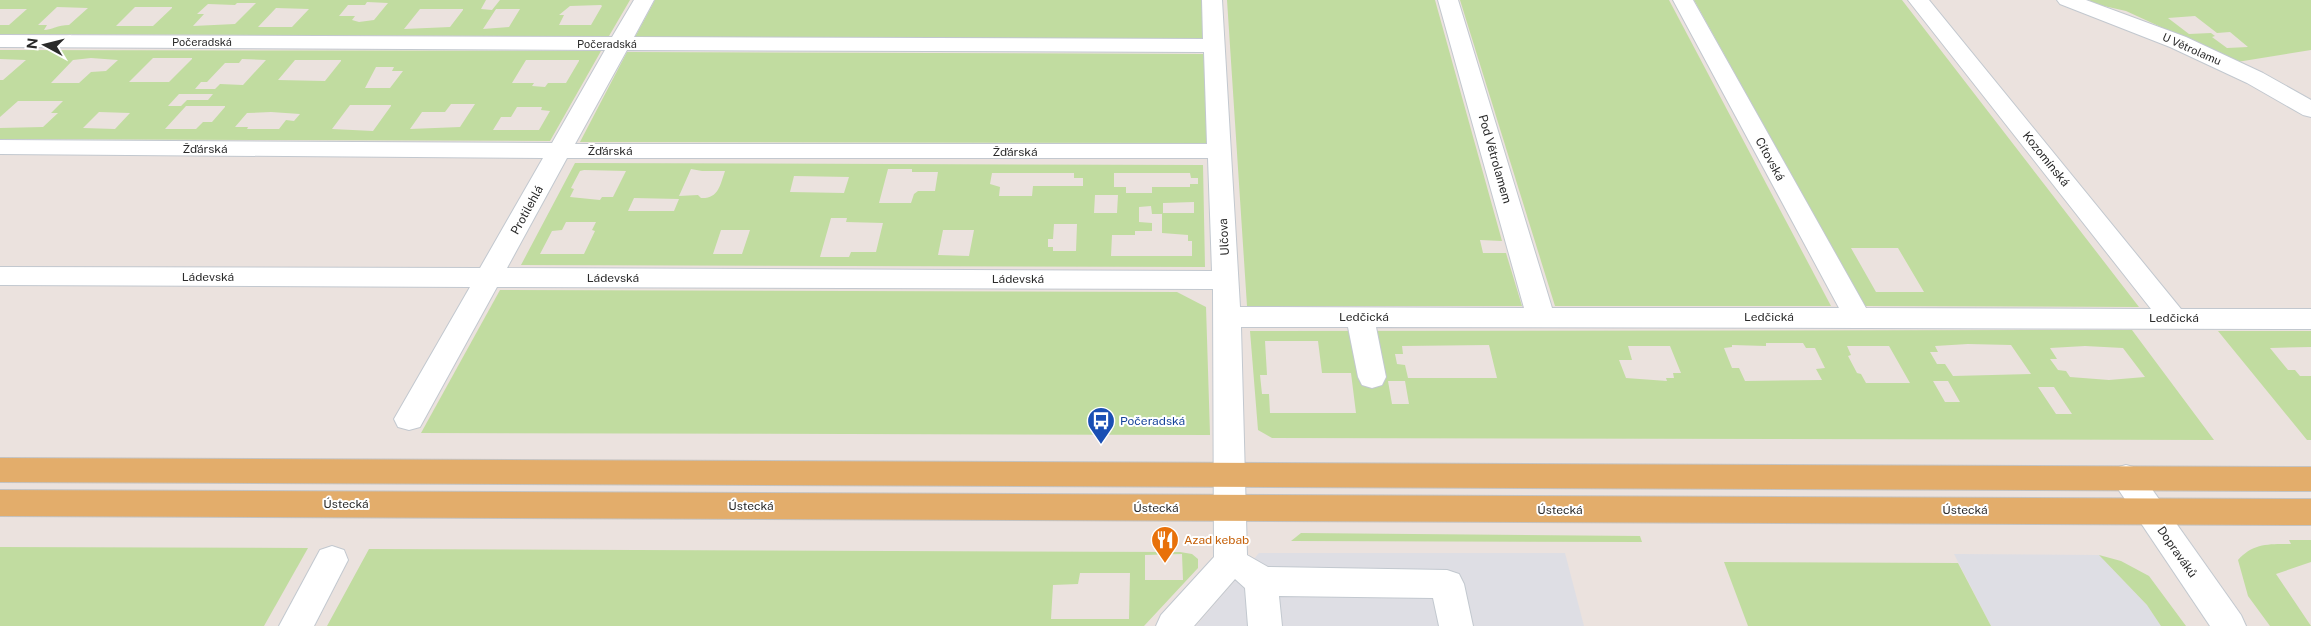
<svg xmlns="http://www.w3.org/2000/svg" width="2311" height="626" font-family="'Public Sans',sans-serif">
  <style>
    .industrial { fill: #dedee4 }
    .green { fill: #c1dca0; fill-rule: evenodd }
    .lines { fill: none; stroke-linecap: round; stroke-linejoin: round }
    .minor-casing { stroke: #c2c8cf; stroke-width: 2 }
    .major-casing { stroke: #c3c3c3; stroke-width: 2 }
    .minor { fill: #fff; fill-rule: evenodd }
    .major { fill: #e3ad6b; fill-rule: evenodd }
    .labels { text-anchor: middle; dominant-baseline: central; stroke-width: 4; stroke-linejoin: round; paint-order: stroke }
    .far-street-label { font-size: 11px; fill: #2a2a2a; stroke: #fff }
    .street-label { font-size: 12px; fill: #2a2a2a; stroke: #fff }
    .transit-label { font-size: 12px; fill: #164399; stroke: #fff; text-anchor: start }
    .food-label { font-size: 12px; fill: #c56008; stroke: #fff; text-anchor: start }
  </style>
  <rect width="100%" height="100%" fill="#ebe2de"/>
  <g class="industrial">
    <path d="M1259,553H1565L1584,626H1196Z"/>
    <path d="M1954,554L2099,555L2147,605L2161,626H1991Z"/>
  </g>
  <g class="green">
    <path d="M0,0H486L481,9L492,10L500,0H630L609,36H535L0,34V25H9L27,9H0ZM367,2L388,3L374,20L359,22L352,20L355,16H339L348,5H365ZM237,3H256L235,24L193,26L204,14H197L208,4L235,5ZM570,6L601,5L602,6L591,25H559L564,15H559ZM57,7L88,8L69,25C58,25 51,30 44,30L47,25H38ZM135,7H172V8L153,26H116ZM276,8L309,9L292,27H258ZM420,9H463V10L450,27L404,29ZM496,9H520L509,27L483,29Z"/>
    <path d="M655,0H1202L1204,39L635,37Z"/>
    <path d="M1227,0H1435L1502,241L1480,240L1483,253H1506L1522,306H1247Z"/>
    <path d="M1460,0H1669L1831,306H1555Z"/>
    <path d="M1694,0H1902L2139,307L1864,306ZM1851,248H1898L1924,292H1876Z"/>
    <path d="M2089,0H2311V50L2237,62L2126,11L2095,4ZM2195,16L2217,33L2230,32L2248,47L2227,48L2212,37L2215,36L2211,33L2189,34L2168,18Z"/>
    <path d="M0,50L601,51L550,141L0,139V128L43,127L58,113H51L63,101H18L0,117V80H3L26,60L0,59ZM91,58L118,60L106,71L91,72L79,83H51L73,60ZM153,58H192V59L169,82H129ZM242,59L266,60L243,85L220,84L215,89H195L201,82H207L225,63H239ZM295,60H341V61L325,81L278,80ZM526,60H579V61L566,83H548L545,87L532,86L534,83H512ZM376,67H394L392,71H403L390,88H365ZM179,94H213L208,100H187L181,106H168ZM451,104H475L460,127L410,129L422,112H445ZM350,105H391V106L373,131L332,129ZM186,106H225V107L212,122H203L196,129H165ZM517,107H542L541,110L550,111L539,130H493L501,117H511ZM99,112L130,113L115,129L83,128ZM271,112L300,114L294,121L286,120L279,129H247L248,127H235L247,113Z"/>
    <path d="M627,52L1204,54L1208,143L580,142Z"/>
    <path d="M575,163L1203,165L1205,267L521,265ZM691,169L702,171H725C720,186 718,199 701,198L698,195L679,196ZM888,169H912V172H938L935,191H918L914,194L911,203H879ZM580,171L584,170L626,171L613,197H602L600,200L570,197L574,189L571,188ZM992,173H1074V178H1083V186H1033L1032,196H999L1000,187L990,184ZM1114,173H1190L1191,178H1198V184H1190V187H1152V193H1126V187H1114ZM794,176L849,177L844,193L790,192ZM1095,195H1118L1117,213H1094ZM634,198L679,199L674,211H628ZM1194,202V213H1163V203ZM1151,206L1152,214H1162V233L1188,235V241H1192V256H1111L1112,235H1135V231H1152V223L1139,222V207ZM831,218H847L846,222L883,223L876,252H851L849,257H820ZM566,222H596L592,230L595,231L584,254H540L552,231L562,230ZM1054,224H1077L1076,251H1053V247H1048V239H1053ZM721,230H750L742,254H713ZM943,230H974L969,256L938,255Z"/>
    <path d="M500,290L1177,292L1206,307L1210,435L421,433Z"/>
    <path d="M2132,330L2214,440L1272,438L1258,430L1250,331ZM1265,341H1318L1322,373H1351L1356,413H1270L1269,394H1262L1260,375H1267ZM1766,343H1803L1806,348H1815L1825,368L1816,369L1822,380L1745,381L1739,368H1732L1724,348L1732,347V345L1766,346ZM1968,344L2011,345L2031,374L1953,376L1945,364H1937L1930,352H1938L1935,346ZM1489,345L1497,378H1408L1405,365L1397,364L1395,354H1403L1402,346ZM1628,346H1670L1681,373H1673L1674,378H1666L1667,381L1626,378L1619,360H1632ZM1847,346H1889L1910,383H1866L1861,374L1857,373L1848,356L1851,355ZM2085,346L2123,348L2145,377L2109,380L2070,377L2066,371L2058,370L2050,359H2057L2050,348ZM1388,381H1405L1409,404H1392ZM1933,381H1948L1960,402H1945ZM2038,387H2054L2072,414H2056Z"/>
    <path d="M2218,331H2311V347L2270,348L2288,370H2295L2300,376H2311V440H2307Z"/>
    <path d="M1301,533L1640,536L1642,542L1291,541Z"/>
    <path d="M2289,540H2311V562L2276,574L2311,626H2270L2248,596L2238,560C2253,543 2269,544 2291,544Z"/>
    <path d="M0,547L308,548L264,626H0Z"/>
    <path d="M369,549L1180,552L1192,554L1198,559V568L1144,626H327ZM1182,554L1183,580H1145V555ZM1080,573H1130L1129,619H1051L1053,585L1078,584Z"/>
    <path d="M2099,555L2121,561L2149,576L2186,626H2161L2147,605Z"/>
    <path d="M1724,562L1958,563L1991,626H1748Z"/>
  </g>
  <g class="lines">
    <defs>
      <g id="minor">
        <path d="M634,0H654L634,37L1203,39L1202,0H1222L1240,307L1524,308L1438,0H1458L1552,308H1839L1673,0H1693L1866,308L2151,309L1908,0H1929L2181,309H2311V329L1376,327L1386,377L1382,385L1372,388L1362,385L1358,377L1348,327H1241L1247,555L1268,567L1447,570L1459,574L1464,584L1473,626H1439L1433,598L1279,596L1282,626H1248L1245,588L1235,579L1194,626H1156L1161,615L1214,557L1213,289L497,287L420,427L409,430L398,427L394,419L470,287L0,285V267L480,268L543,158L0,154V140L552,143L605,50L0,47V35L612,37ZM627,50L1204,52L1207,144H575ZM567,158H1208L1212,271L507,268Z"/>
        <path d="M2057,0H2086L2186,37L2263,73L2311,100V117L2303,115L2247,83L2170,47L2060,4Z"/>
        <path d="M2126,465L2137,468L2241,615L2246,626H2210L2110,477L2115,468Z"/>
        <path d="M332,546L344,550L348,560L314,626H279L320,550Z"/>
      </g>
      <g id="major">
        <path d="M0,458L2311,467V491L0,482Z"/>
        <path d="M0,490L2311,499V525L0,516Z"/>
      </g>
    </defs>
    <use href="#minor" class="minor-casing"/>
    <use href="#major" class="major-casing"/>
    <use href="#minor" class="minor"/>
    <use href="#major" class="major"/>
  </g>
  <defs>
    <symbol id="bus-pin" viewBox="-11 -11 22 30"><path d="M0 17L-7.5 6A9.5 9.5 0 1 1 7.5 6Z" fill="#1a4fb4" stroke="#fff"/><path d="M-5-6H5V4H4V6H2V4H-2V6H-4V4H-5ZM-3.5-4V0h7V-4ZM-3.5 1.2v1.5H-2V1.2ZM2 1.2v1.5H3.5V1.2Z" fill="#fff"/></symbol>
    <symbol id="restaurant-pin" viewBox="-11 -11 22 30"><path d="M0 17L-7.5 6A9.5 9.5 0 1 1 7.5 6Z" fill="#e8710a" stroke="#fff"/><path d="M-5-6h1v4h1v-4h1v4h1v-4h1v5L-1.5 .5V6h-2V.5L-5-1ZM5-6V6H3V1.5H1.5Q1.5-4 5-6Z" fill="#fff"/></symbol>
  </defs>
  <g fill-rule="evenodd">
    <use href="#bus-pin" x="1085" y="405" width="32" height="43"/>
    <use href="#restaurant-pin" x="1149" y="524" width="32" height="43"/>
  </g>
  <g class="labels">
    <g class="far-street-label">
      <text x="202" y="42">Počeradská</text>
      <text x="607" y="44">Počeradská</text>
      <text transform="translate(2192 49) rotate(24)">U Větrolamu</text>
    </g>
    <g class="street-label">
      <text x="205" y="149">Žďárská</text>
      <text x="610" y="151">Žďárská</text>
      <text x="1015" y="152">Žďárská</text>
      <text transform="translate(1495 159) rotate(74)">Pod Větrolamem</text>
      <text transform="translate(1770 159) rotate(61)">Cítovská</text>
      <text transform="translate(2046 159) rotate(51)">Kozomínská</text>
      <text transform="translate(527 210) rotate(-61)">Protilehlá</text>
      <text transform="translate(1224 237) rotate(-93)">Ulčova</text>
      <text x="208" y="277">Ládevská</text>
      <text x="613" y="278">Ládevská</text>
      <text x="1018" y="279">Ládevská</text>
      <text x="1364" y="317">Ledčická</text>
      <text x="1769" y="317">Ledčická</text>
      <text x="2174" y="318">Ledčická</text>
      <text x="346" y="504">Ústecká</text>
      <text x="751" y="506">Ústecká</text>
      <text x="1156" y="508">Ústecká</text>
      <text x="1560" y="510">Ústecká</text>
      <text x="1965" y="510">Ústecká</text>
      <text transform="translate(2177 552) rotate(55)">Dopraváků</text>
    </g>
    <g class="transit-label">
      <text x="1120" y="421">Počeradská</text>
    </g>
    <g class="food-label">
      <text x="1184" y="540">Azad kebab</text>
    </g>
  </g>
  <g transform="translate(45 45) rotate(277)" stroke="#ffffff" stroke-width="4" paint-order="stroke">
  <path d="M0-4L9 19L0 12L-9 19Z" fill="#2a2a2a"/>
  <text y="-8" font-size="14" font-weight="bold" text-anchor="middle" fill="#2a2a2a">N</text>
  </g>
</svg>
